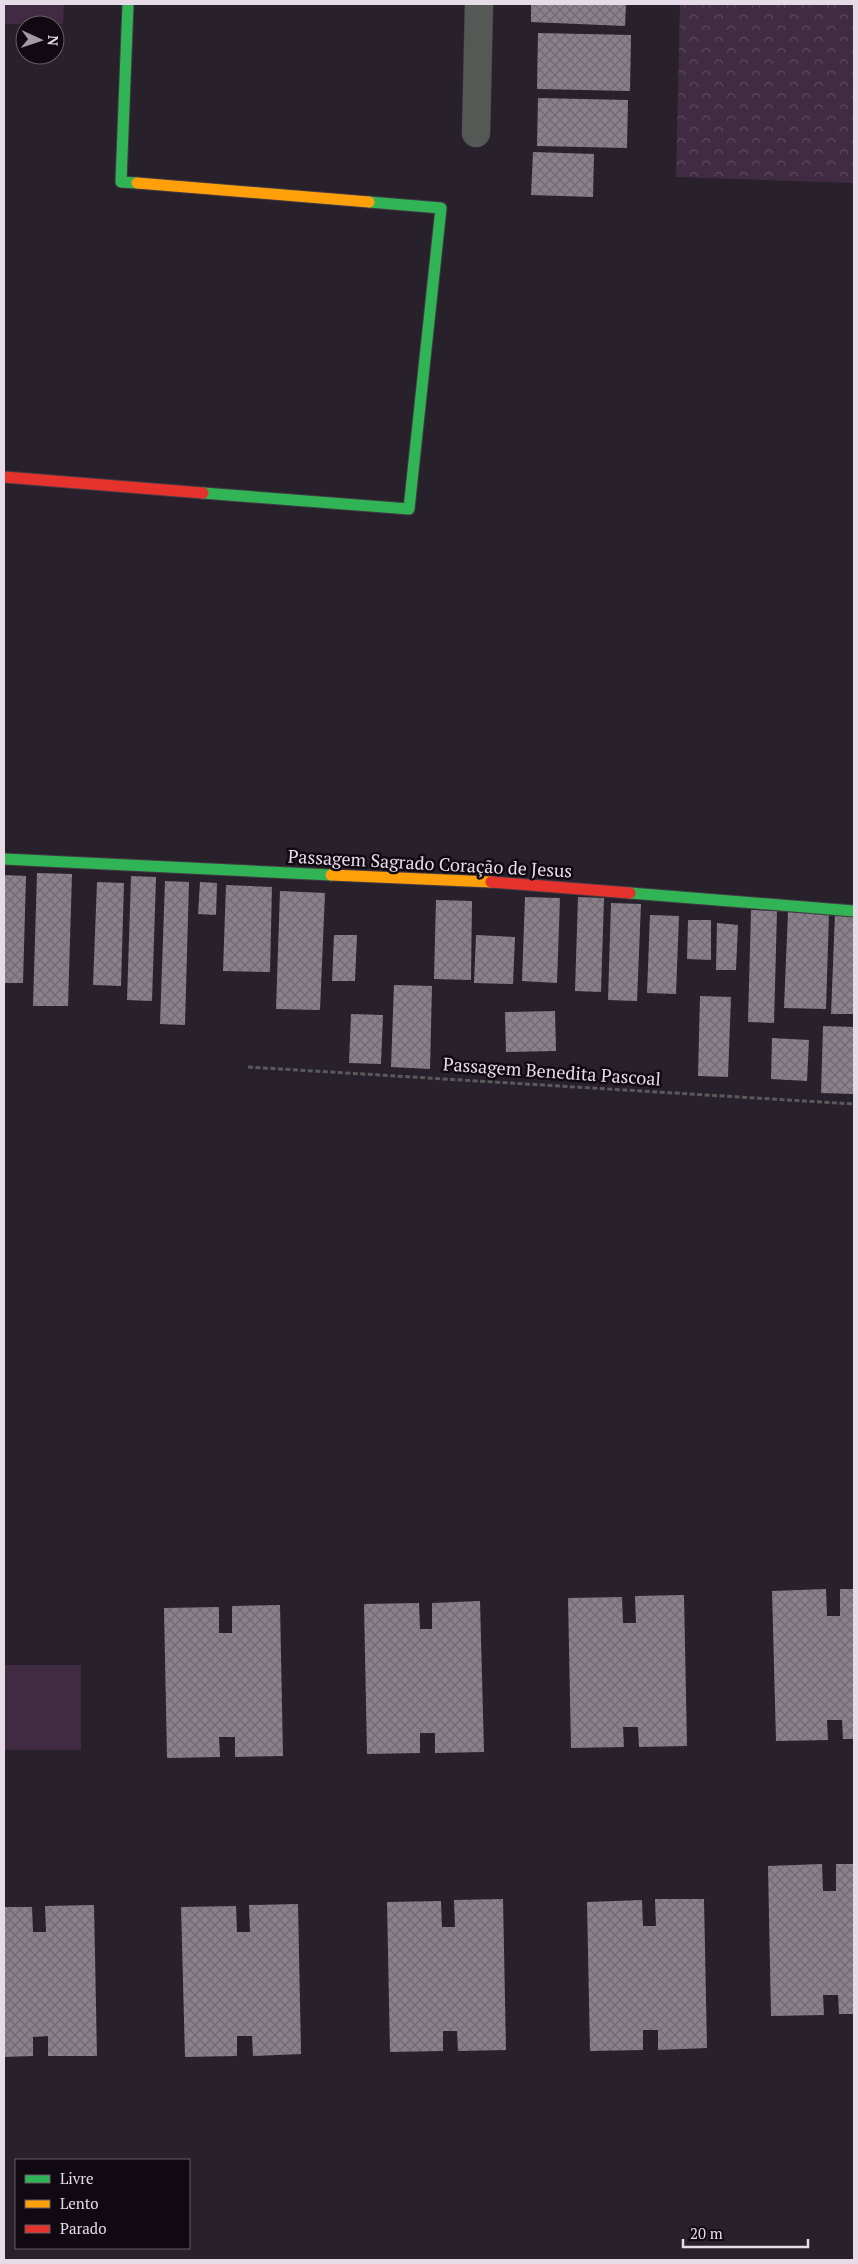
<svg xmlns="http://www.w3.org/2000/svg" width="858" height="2264" font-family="'PT Serif',serif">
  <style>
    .forest { fill: url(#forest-crowns) }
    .pitch { fill: #402b43 }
    .building { fill: url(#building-cross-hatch) }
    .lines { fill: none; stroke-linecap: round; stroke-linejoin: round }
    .street-casing { stroke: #423b44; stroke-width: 29 }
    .fast-casing { stroke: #423b44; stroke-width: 13 }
    .slow-casing { stroke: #423b44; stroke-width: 13 }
    .jam-casing { stroke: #423b44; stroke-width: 13 }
    .path { stroke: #595a5a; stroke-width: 3; stroke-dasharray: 5 2.5; stroke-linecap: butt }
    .street { stroke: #545956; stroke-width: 28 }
    .fast { stroke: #30b455; stroke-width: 11 }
    .slow { stroke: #ff9f0a; stroke-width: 11 }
    .jam { stroke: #e5322d; stroke-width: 11 }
    .labels { text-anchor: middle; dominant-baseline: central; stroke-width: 5; stroke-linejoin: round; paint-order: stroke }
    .street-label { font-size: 18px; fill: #e6dbe7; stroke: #100911 }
  </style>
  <defs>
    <pattern id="forest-crowns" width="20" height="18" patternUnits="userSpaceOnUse" patternTransform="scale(1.25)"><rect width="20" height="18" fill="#402b43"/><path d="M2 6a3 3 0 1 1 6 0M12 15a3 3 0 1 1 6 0" fill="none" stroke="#5c495e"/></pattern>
    <pattern id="building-cross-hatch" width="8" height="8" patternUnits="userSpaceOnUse" patternTransform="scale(1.25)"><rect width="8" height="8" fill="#8a808c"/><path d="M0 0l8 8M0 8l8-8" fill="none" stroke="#726a73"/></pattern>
  </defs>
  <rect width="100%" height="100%" fill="#28202a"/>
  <path class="forest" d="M680,4H854V183L676,177Z"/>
  <g class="pitch">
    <path d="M4,4H64L63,24H4Z"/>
    <rect x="4" y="1665" width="77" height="85"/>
  </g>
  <g class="building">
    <path d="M531,4H626L625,26L531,22Z"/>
    <path d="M538,33L631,35L630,91L537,89Z"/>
    <path d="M538,98L628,100L627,148L537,146Z"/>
    <path d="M533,152L594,154L593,197L531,195Z"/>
    <path d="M37,873L72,874L68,1006H33Z"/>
    <path d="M4,875L26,876L23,983H4Z"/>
    <path d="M131,876L156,877L152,1001L127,1000Z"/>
    <path d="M165,881L189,882L185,1025L160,1024Z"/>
    <path d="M97,882L124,883L121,986L93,985Z"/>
    <path d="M200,882L217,883L216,915L198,914Z"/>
    <path d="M226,885L272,887L270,972L223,971Z"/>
    <path d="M280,891L325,893L320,1010L276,1009Z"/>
    <path d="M525,897L560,898L557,983L522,981Z"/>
    <path d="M578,897L604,898L601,992L575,991Z"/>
    <path d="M436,900L472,901L471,980L434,979Z"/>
    <path d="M611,903L641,904L637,1001L608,1000Z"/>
    <path d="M751,910L777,911L774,1023L748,1022Z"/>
    <path d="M788,912L829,913L826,1009L784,1008Z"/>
    <path d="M835,914L854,915V1014H831Z"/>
    <path d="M650,915L679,916L676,994L647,993Z"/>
    <path d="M688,920H711V960L687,959Z"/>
    <path d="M717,923L738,925L736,970H716Z"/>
    <path d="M334,935H357L355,981H332Z"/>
    <path d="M476,935L515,937L513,984L474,983Z"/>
    <path d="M394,985L432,986L430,1069L391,1067Z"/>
    <path d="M700,996L731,997L728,1077L698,1076Z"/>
    <path d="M555,1011L556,1051L506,1052L505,1012Z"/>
    <path d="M351,1014L383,1015L381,1064L349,1063Z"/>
    <path d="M823,1026L854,1027V1094L821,1093Z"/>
    <path d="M772,1038L809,1040L807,1081L771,1079Z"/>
    <path d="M826,1589L827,1616H840V1589H854V1739H843L842,1720H827L828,1740L776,1741L772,1591Z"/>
    <path d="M684,1595L687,1746L639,1747L638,1727H623L624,1747L571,1748L568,1598L622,1597L623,1623H636L635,1596Z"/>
    <path d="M480,1601L484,1752L435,1753V1733H420V1753L367,1754L364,1604L419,1603L420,1629H432V1603Z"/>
    <path d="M280,1605L283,1756L235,1757V1737H219L220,1757L167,1758L164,1608L219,1607V1633H232V1606Z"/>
    <path d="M822,1864L823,1891H836V1864H854V2014H839L838,1995H823L824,2015L771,2016L768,1866Z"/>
    <path d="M503,1899L506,2050L458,2051L457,2031H443V2051L390,2052L387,1902L441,1901L442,1927H455L454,1900Z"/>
    <path d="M655,1899H704L707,2048L658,2050V2030H643V2050L590,2051L587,1902L642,1900L643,1926H656Z"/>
    <path d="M298,1904L301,2054L253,2056L252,2036H237V2056L185,2057L181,1907L236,1906L237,1932H250L249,1905Z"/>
    <path d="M94,1905L97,2056H48V2036L33,2037V2056L4,2057V1907H32L33,1932H46L45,1906Z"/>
  </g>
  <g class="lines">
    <defs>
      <path id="street" d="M476,133L479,4"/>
      <g id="fast">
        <path d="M128,4L121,182L137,183"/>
        <path d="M203,493L409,509L441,208L369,202"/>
        <path d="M4,859L331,875"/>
        <path d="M630,893L854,911"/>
      </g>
      <g id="slow">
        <path d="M137,183L369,202"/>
        <path d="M331,875L491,882"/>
      </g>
      <g id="jam">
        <path d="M4,477L203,493"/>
        <path d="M491,882L630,893"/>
      </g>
    </defs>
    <use href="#street" class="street-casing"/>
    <use href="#fast" class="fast-casing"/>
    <use href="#slow" class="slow-casing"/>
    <use href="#jam" class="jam-casing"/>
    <path class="path" d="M248,1067L854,1104"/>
    <use href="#street" class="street"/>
    <use href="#fast" class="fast"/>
    <use href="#slow" class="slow"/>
    <use href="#jam" class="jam"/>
  </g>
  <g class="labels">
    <g class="street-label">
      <text transform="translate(430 863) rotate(3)">Passagem Sagrado Coração de Jesus</text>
      <text transform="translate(552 1071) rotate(4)">Passagem Benedita Pascoal</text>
    </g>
  </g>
  <rect width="858" height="2264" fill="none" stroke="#e6dbe7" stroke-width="10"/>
  <rect x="15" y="2159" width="175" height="90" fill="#100911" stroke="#665d67"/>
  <rect x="25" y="2175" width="25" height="8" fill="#30b455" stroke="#665d67"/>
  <text x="60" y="2184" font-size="15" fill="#e6dbe7">Livre</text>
  <rect x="25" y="2200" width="25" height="8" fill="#ff9f0a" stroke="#665d67"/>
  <text x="60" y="2209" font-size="15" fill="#e6dbe7">Lento</text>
  <rect x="25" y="2225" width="25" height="8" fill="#e5322d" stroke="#665d67"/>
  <text x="60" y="2234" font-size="15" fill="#e6dbe7">Parado</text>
  <g transform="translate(40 40) rotate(93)"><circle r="24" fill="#100911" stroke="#665d67"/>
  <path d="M0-4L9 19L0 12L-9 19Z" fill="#a49aa5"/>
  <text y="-8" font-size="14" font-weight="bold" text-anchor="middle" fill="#e6dbe7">N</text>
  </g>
  <path d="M683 2239v8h125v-8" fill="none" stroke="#e6dbe7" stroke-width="2.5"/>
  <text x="690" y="2239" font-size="15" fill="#e6dbe7" stroke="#100911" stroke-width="4" paint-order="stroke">20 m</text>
</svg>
